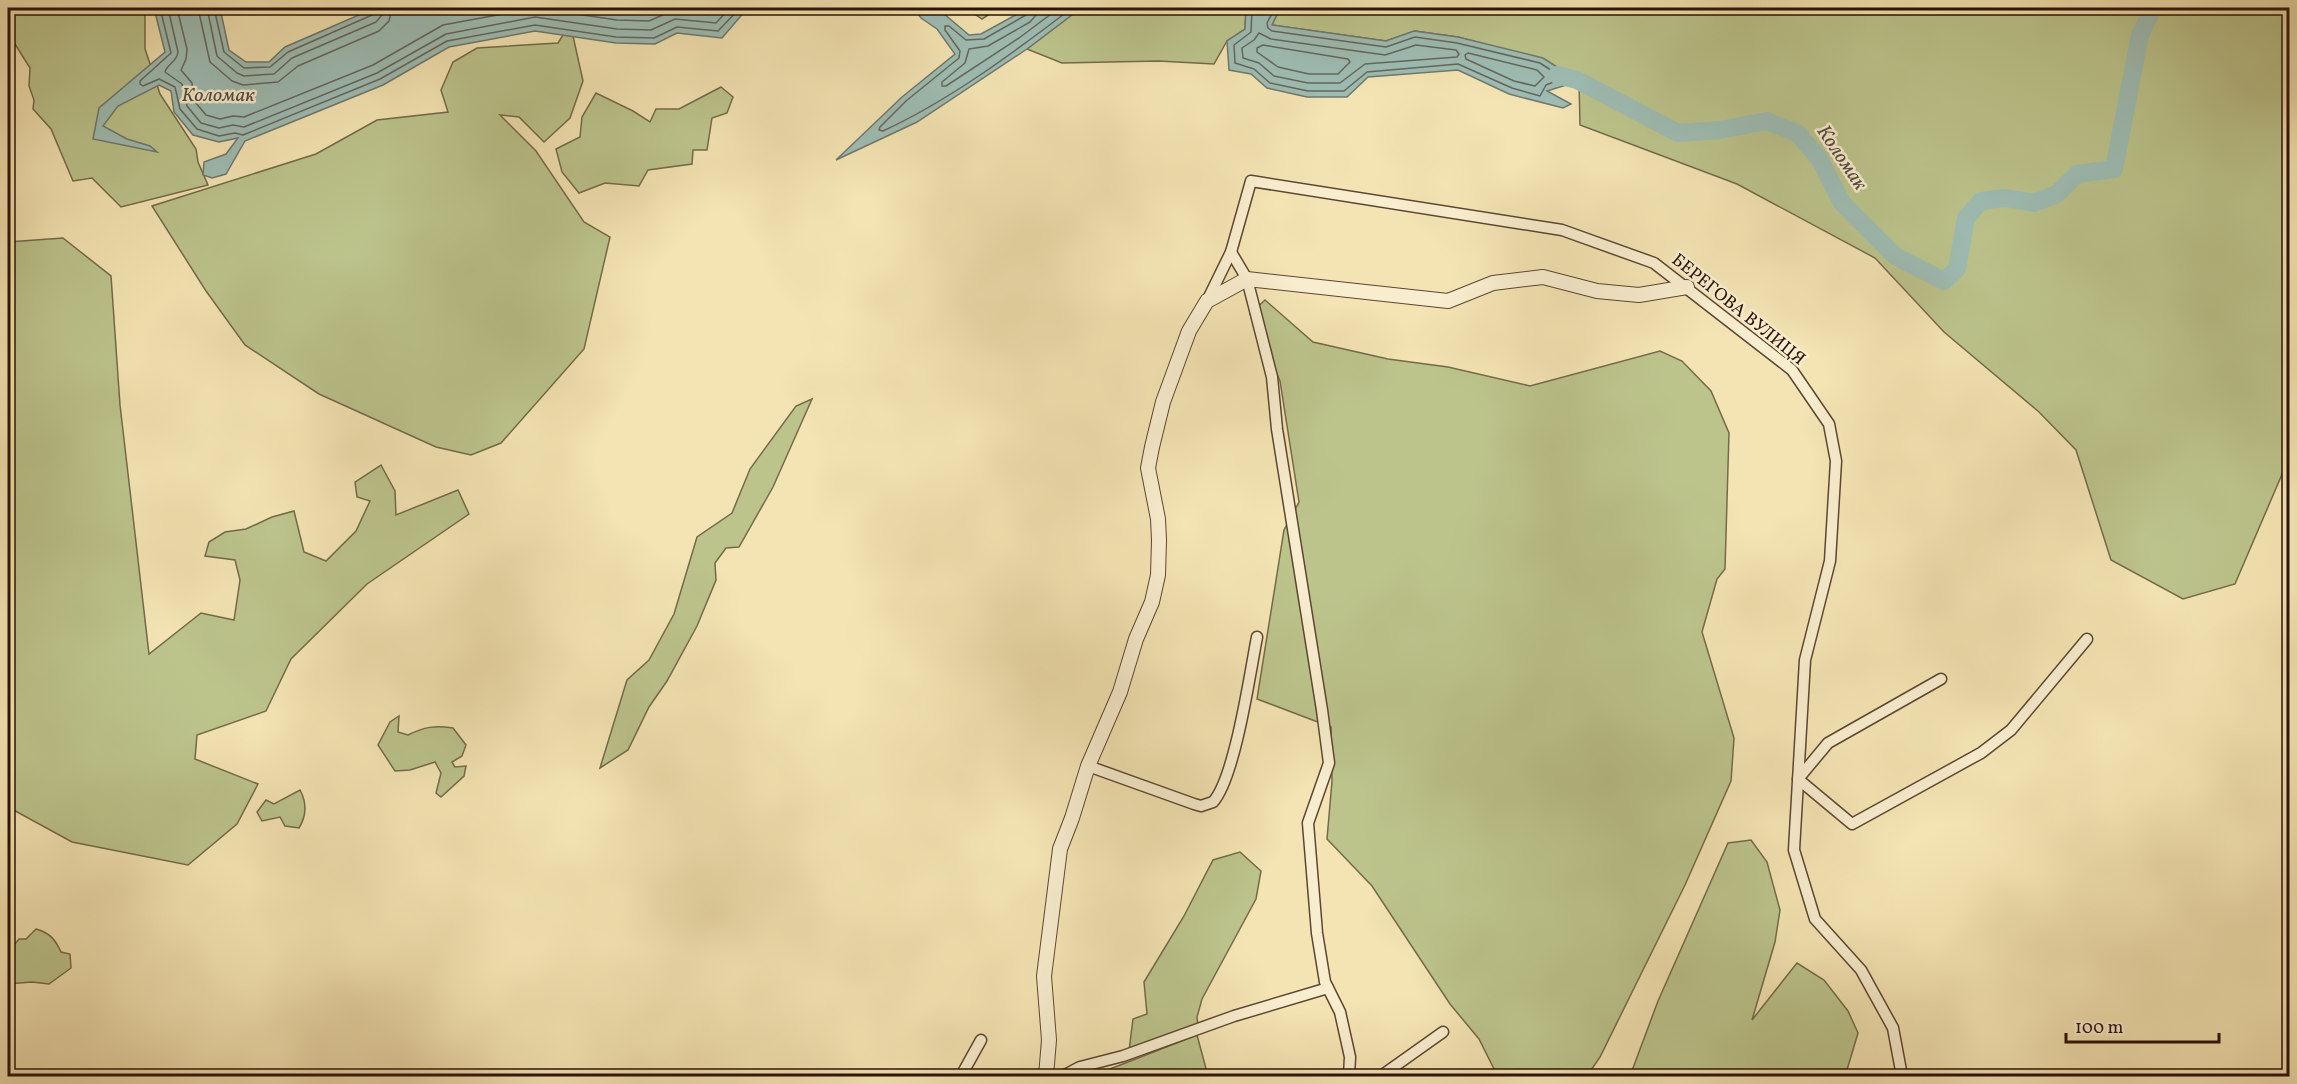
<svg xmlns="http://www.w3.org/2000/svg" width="2297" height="1084" font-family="Vollkorn,serif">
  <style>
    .green { fill: #bcc48c; stroke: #746a49; stroke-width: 1.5 }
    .water { fill: #9ebdb4; stroke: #70786e; stroke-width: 1.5 }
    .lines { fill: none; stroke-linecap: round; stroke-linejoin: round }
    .shore { stroke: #64675d; stroke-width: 1.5 }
    .river { stroke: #9ebdb4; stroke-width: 18 }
    .minor-casing { stroke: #5d4631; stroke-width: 13 }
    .tertiary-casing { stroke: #5d4631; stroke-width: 16 }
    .minor { stroke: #f8edce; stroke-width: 10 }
    .tertiary { stroke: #f8edce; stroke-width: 14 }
    .labels { text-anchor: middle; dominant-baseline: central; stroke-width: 5; stroke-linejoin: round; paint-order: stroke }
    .street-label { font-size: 18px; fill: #2b1106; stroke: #f8edce }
    .water-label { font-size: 20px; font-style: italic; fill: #534d43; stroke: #f8edce }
  </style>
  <rect width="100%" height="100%" fill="#f4e4b3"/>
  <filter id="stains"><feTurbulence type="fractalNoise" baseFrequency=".00333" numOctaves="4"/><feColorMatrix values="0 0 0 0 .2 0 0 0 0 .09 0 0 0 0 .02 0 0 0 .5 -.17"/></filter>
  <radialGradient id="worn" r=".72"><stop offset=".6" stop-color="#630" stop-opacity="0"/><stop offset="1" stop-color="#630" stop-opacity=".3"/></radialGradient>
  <g class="green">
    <path d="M11,8H143L145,17V49L160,94L196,149L198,162L208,185L121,207L92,178L73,181L51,129L33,109L34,100L29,86L30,68L8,33V11Z"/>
    <path d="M966,8H999L982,19Z"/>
    <path d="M1081,8H1246L1245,29L1227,41L1214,64L1158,61L1062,63L1027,49Z"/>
    <path d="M1280,8H2289V458L2235,584L2183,599L2111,560L2076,450L2039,412L1944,332L1875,258L1737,184L1580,125L1579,81L1547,61L1458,37L1415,31L1386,41L1272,25Z"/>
    <path d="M563,35L573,36L583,81L570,118L544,142L519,117L500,115L536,151L584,222L610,237L584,349L501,443L471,455L436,447L319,394L245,345L206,291L152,206L316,154L377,120L448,112L441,90L453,62L477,48L558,43Z"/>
    <path d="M721,87L733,97L727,113L712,118L707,150H693L692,164L648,170L639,186L605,183L579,193L562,172L556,149L580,137L582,117L596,93L633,111L650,122L656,109H679Z"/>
    <path d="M63,238L111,276L120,405L149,654L201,613L234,620L240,580L235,560L205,556L209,542L225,532L246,529L272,517L294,511L304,552L326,561L356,531L370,501L357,497L355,482L381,465L395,491L396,515L458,490L469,514L367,584L291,659L266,711L197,735L195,759L258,784L237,824L188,865L72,842L8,807V242Z"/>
    <path d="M1265,300L1313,342L1388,359L1448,367L1530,386L1660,351L1682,361L1711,391L1729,433L1725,569L1717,579L1702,632L1734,738L1731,781L1685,885L1600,1057L1587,1076L1497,1075L1479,1039L1450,1004L1372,886L1327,839L1332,781L1331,727L1257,699L1284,530L1299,502L1280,381L1250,314Z"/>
    <path d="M812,399L773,487L739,547L726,548L715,563L716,580L697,626L667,681L649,707L628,750L600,768L627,680L649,660L674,614L697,537L732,513L750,469L796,406Z"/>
    <path d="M399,716L398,732L408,735C424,727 435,725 453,728L466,745L462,756L452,762L455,767L466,766L464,776L441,797L436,793L441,773L435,762L410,770L395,771L378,745L390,722Z"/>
    <path d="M300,790C307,803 307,815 299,828L285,826L280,817L262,821L257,812L266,800L274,804Z"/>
    <path d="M1751,840L1767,862L1780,910L1775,942L1752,1020L1797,963L1824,980L1848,1011L1858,1033L1847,1070L1843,1076H1630L1658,1001L1728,843Z"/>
    <path d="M1240,852L1261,871L1256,899L1202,999L1197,1017L1198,1026L1129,1051L1133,1019L1147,1014L1144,982L1184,916L1213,860Z"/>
    <path d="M36,929C50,933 55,939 61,952L70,954L71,968L49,984L32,982L8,984V952L19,939H26Z"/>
    <path d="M1197,1035L1208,1076H1092Z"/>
  </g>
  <g class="water">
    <path d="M154,8H220L229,50L246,62H269L285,47L375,8H746V10L722,38L677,33L655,44L616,43L535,31L449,47L383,85L245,141L226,174L212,178L203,175L204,162L226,154L238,138L219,142L193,135L174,112L171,91L159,85L118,106L103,126L127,139L150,146L157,152L93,139L99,108L165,52Z"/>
    <path d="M913,8H937L969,35L981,34L1028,8H1081L1027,49L917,122L836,160L902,97L955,54L937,29L921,18Z"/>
    <path d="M1246,8H1280L1272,25L1386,41L1414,31L1458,37L1543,58L1579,81L1547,91L1571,104L1563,108L1509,94L1458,70L1368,77L1347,97H1307L1267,88L1251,74L1229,70L1227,41L1245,29Z"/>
  </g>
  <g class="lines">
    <g class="shore">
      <path d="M160,8L171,53L140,81V84L143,86L159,79L175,87L180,109L197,129L219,136L235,133L243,135L380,79L447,41L535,25L616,37L654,38L677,27L718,31L740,8"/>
      <path d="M168,8L178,52C177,62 167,64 165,72L182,84L187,106L201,123L219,128L233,125L244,127L377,73L446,34L535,17L617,29L651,30L675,19L716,23L730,8"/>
      <path d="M177,8L187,49L186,59L181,70L192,83L195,102L206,115L220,119L233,116L244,117L373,65L443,25L535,8L617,20L649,21L674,10L712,14L718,8"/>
      <path d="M198,8L210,62L232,81L243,85L278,82L298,66L379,31L389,21L392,8"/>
      <path d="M207,8L217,56L237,73L244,76L274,74L292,58L376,22L382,15L383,8"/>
      <path d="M214,8L224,52L244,68L270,67L288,52L372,15L375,8"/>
      <path d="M1030,8L1026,15L984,39L966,40L949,26H945V30L960,51L959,58L906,101L880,127L879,130L883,131C950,100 1013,53 1072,8"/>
      <path d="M1037,8L1036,15L1030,22L988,46L969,49L965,63L942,82V86H946L1019,38L1059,8"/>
      <path d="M1252,8L1251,32L1234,45L1235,63L1254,69L1270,83L1308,91H1344L1367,72L1458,64L1512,88L1540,96L1546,85L1561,79L1560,76L1540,63L1457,43L1415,37L1386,47L1272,31L1268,28L1267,23L1275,8"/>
      <path d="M1259,33L1271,39L1385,55L1416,45L1456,50L1459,54L1457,57L1365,64L1340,83H1308L1274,76L1259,63L1243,58L1242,48L1254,40Z"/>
      <path d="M1263,45L1348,59L1350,62L1338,74H1309L1278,67L1257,52V48Z"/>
      <path d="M1468,53L1537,70L1544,77L1535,86L1514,81L1466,59L1465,55Z"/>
    </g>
    <path class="river" d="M1557,75L1577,80L1678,133L1720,130L1767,121L1797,133L1819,158L1842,203L1895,256L1944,281L1957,269L1966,218L1981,201L2005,198L2034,203L2057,194L2077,174L2114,169L2140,35L2153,8"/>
    <defs>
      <g id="minor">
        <path d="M1231,252L1247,279L1272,377L1277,429L1322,710L1329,763L1308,823L1317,933L1325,982L1340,1012L1350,1057L1349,1076"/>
        <path d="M1207,301L1231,252L1251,181L1562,230L1654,263L1792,370L1829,424L1836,461L1830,561L1805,660L1794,850L1815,919L1861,970L1893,1028L1902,1076"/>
        <path d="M1941,679L1828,743L1798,779L1852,824L1981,753L2011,730L2087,639"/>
        <path d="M1088,766L1194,804L1201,806L1213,802C1235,778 1250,673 1257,637"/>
        <path d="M961,1076L981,1040"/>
        <path d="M1063,1076L1080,1067L1123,1056L1234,1016L1328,988"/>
        <path d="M1381,1076L1443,1032"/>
      </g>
      <path id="tertiary" d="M1046,1076L1049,1040L1044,976L1060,849L1072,818L1088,766L1120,692L1136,639L1152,602L1158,575L1159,540L1158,519L1148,468L1152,447L1163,402L1189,331L1207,301L1247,279L1448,301L1493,283L1543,277L1597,291L1639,295L1687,287"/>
    </defs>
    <use href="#minor" class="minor-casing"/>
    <use href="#tertiary" class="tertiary-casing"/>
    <use href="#minor" class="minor"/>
    <use href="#tertiary" class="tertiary"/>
  </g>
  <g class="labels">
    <g class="street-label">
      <text transform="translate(1738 310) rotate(39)">БЕРЕГОВА ВУЛИЦЯ</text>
    </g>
    <g class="water-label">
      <text x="218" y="96">Коломак</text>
      <text transform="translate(1841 158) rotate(56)">Коломак</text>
    </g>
  </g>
  <rect width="2297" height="1084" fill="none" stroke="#f4e4b3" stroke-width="30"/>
  <rect x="9" y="9" width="2279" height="1066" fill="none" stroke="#2b1106" stroke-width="3"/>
  <rect x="15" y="15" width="2267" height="1054" fill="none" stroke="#2b1106" stroke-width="1.5"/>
  <path d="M2066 1033v9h153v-9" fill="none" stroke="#2b1106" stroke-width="3"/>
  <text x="2075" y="1033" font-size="18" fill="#2b1106" stroke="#f8edce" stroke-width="4.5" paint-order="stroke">100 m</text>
  <rect width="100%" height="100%" filter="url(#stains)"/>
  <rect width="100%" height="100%" fill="url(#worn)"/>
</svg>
